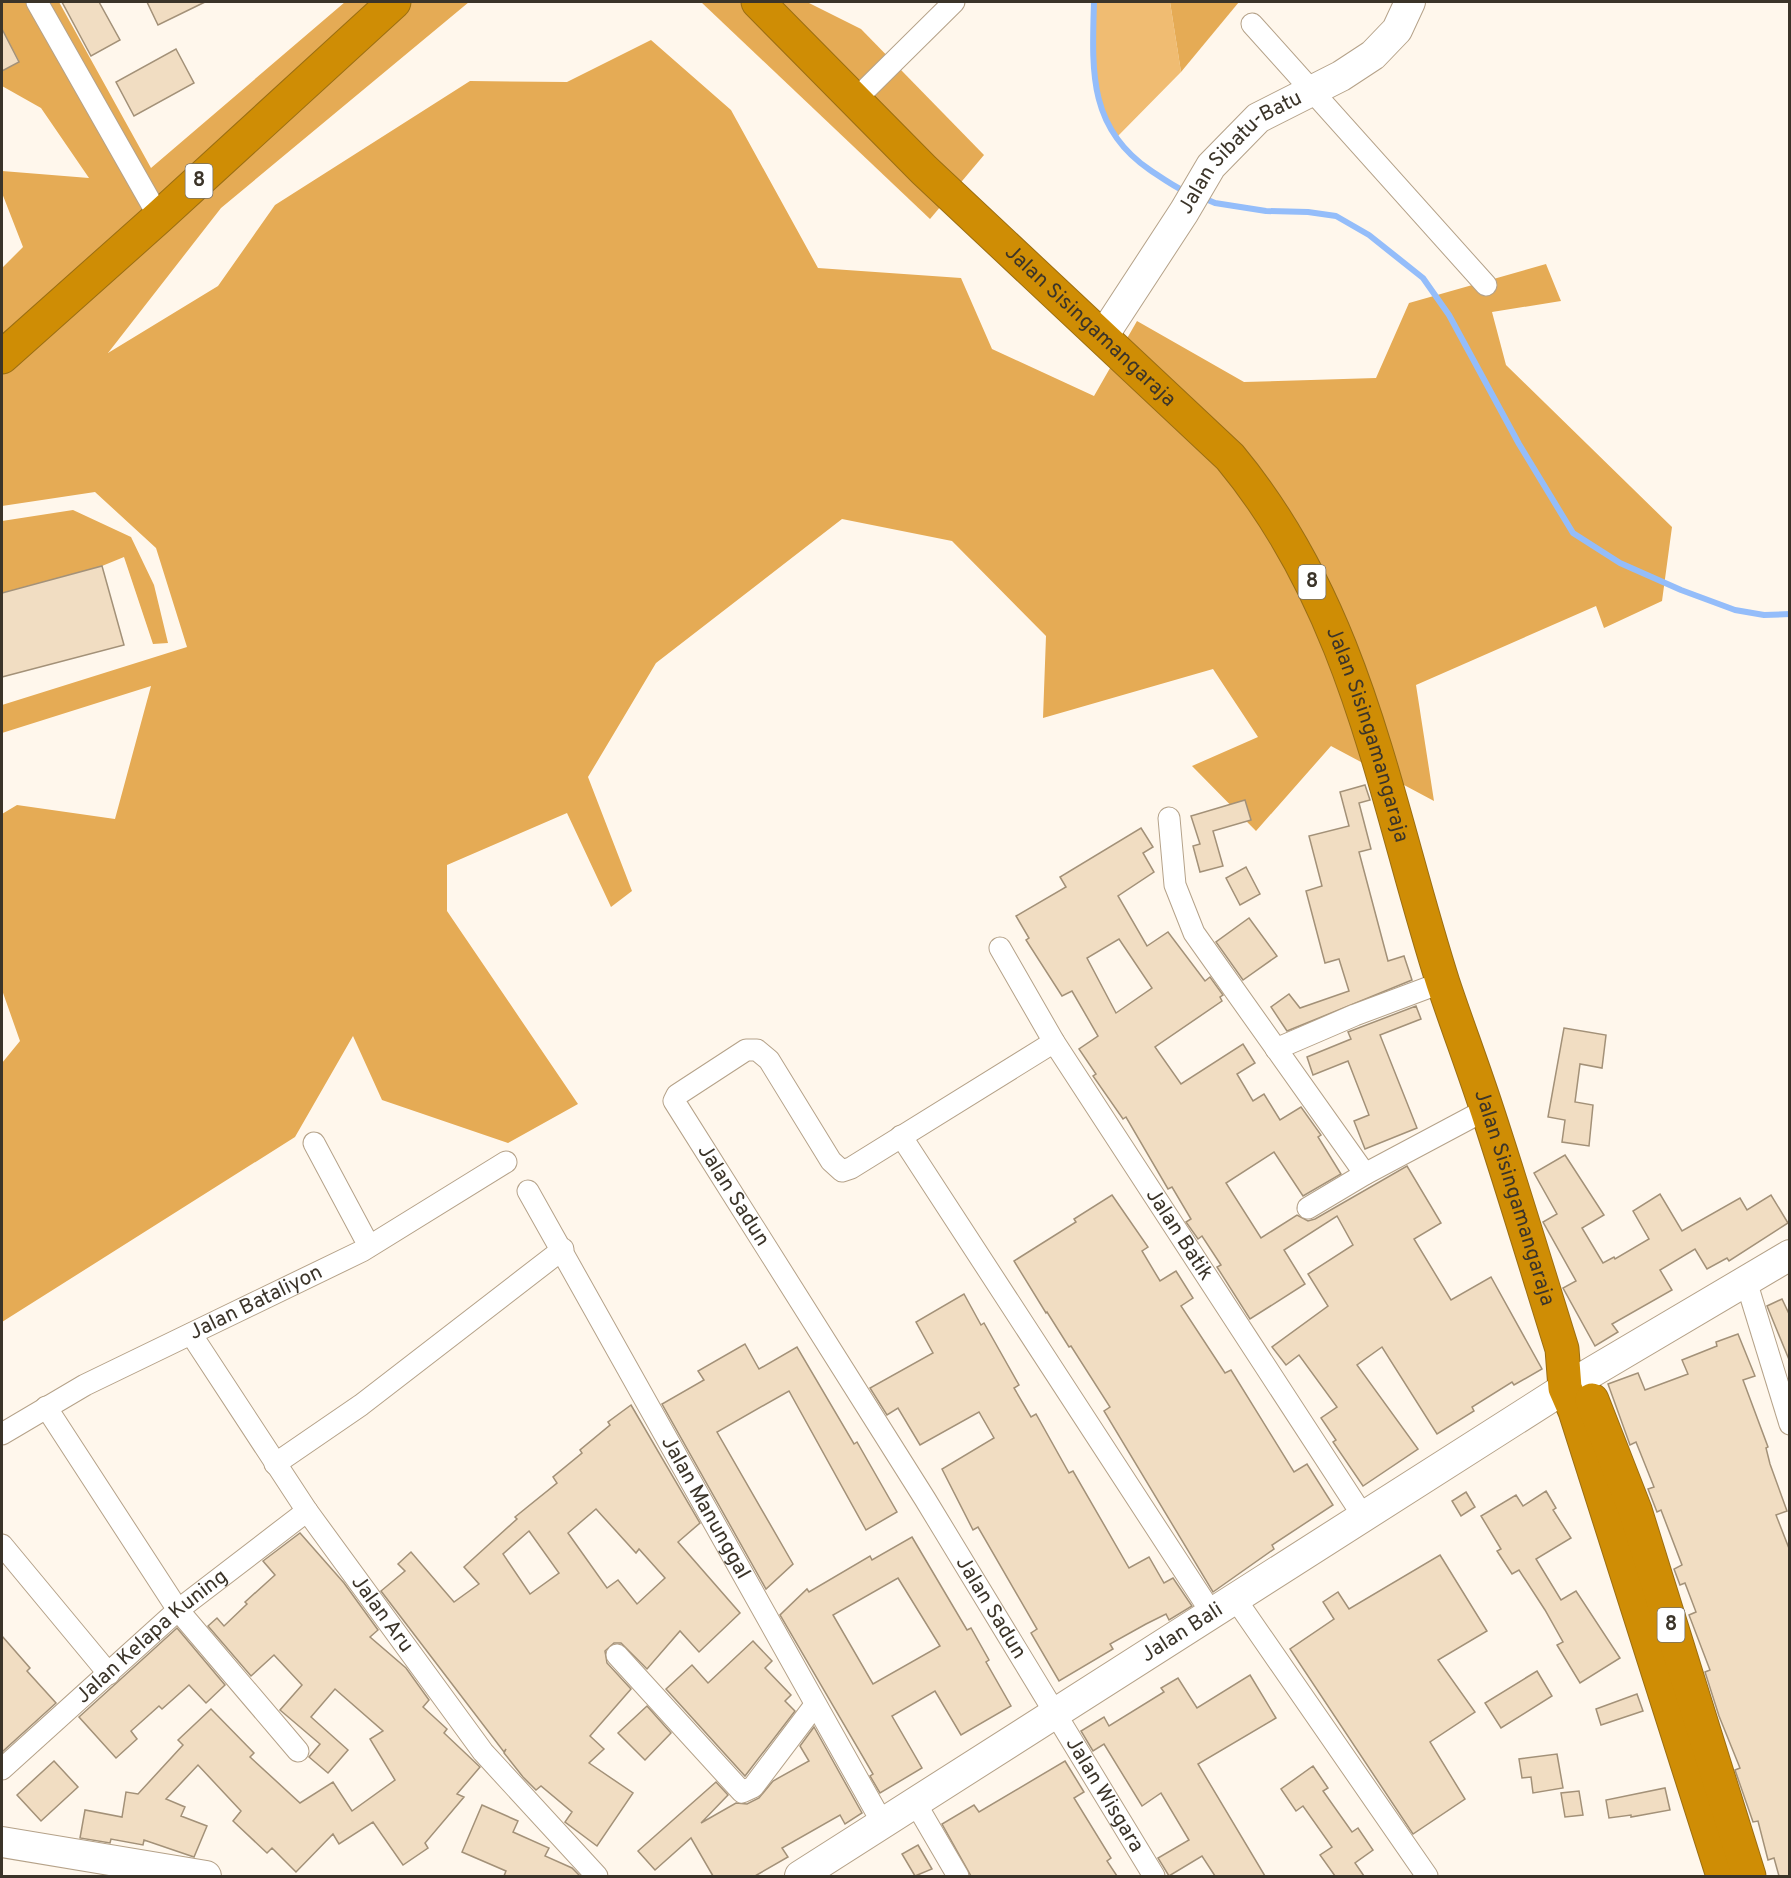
<svg xmlns="http://www.w3.org/2000/svg" width="1791" height="1878" font-family="Overpass,sans-serif">
  <style>
    .green { fill: #f0bc72 }
    .forest { fill: #e5ab55 }
    .lines { fill: none; stroke-linecap: round; stroke-linejoin: round }
    .stream { stroke: #94bdfa; stroke-width: 6 }
    .building { fill: #f1ddc2; stroke: #a39178; stroke-width: 1.5; fill-rule: evenodd }
    .street-casing { stroke: #b5a289; stroke-width: 23 }
    .secondary-casing { stroke: #b5a289; stroke-width: 32 }
    .highway-casing { stroke: #9b6e12; stroke-width: 35 }
    .street { stroke: #fff; stroke-width: 21 }
    .secondary { stroke: #fff; stroke-width: 30 }
    .highway { stroke: #cf8d05; stroke-width: 33 }
    .labels { text-anchor: middle; dominant-baseline: central; stroke-width: 5; stroke-linejoin: round; paint-order: stroke }
    .shield { fill: #fff; stroke: #767169; stroke-width: 1.5 }
    .shield-label { font-size: 20px; font-weight: bold; fill: #3b3429 }
    .street-label { font-size: 21px; fill: #3b3429; stroke: #fff }
  </style>
  <rect width="100%" height="100%" fill="#fff7ec"/>
  <path class="green" d="M1094,2H1170L1181,72L1115,139C1091,97 1093,48 1094,2Z"/>
  <g class="forest">
    <path d="M2,2H59L151,168L345,2H469L221,208L108,353L218,286L275,205L470,81L567,82L651,40L731,110L818,268L961,278L992,349L1094,396L1137,321L1244,382L1376,378L1409,303L1546,264L1561,301L1492,312L1506,365L1672,527L1662,601L1604,628L1596,606L1416,685L1434,801L1331,746L1256,831L1192,766L1258,737L1213,669L1043,718L1046,636L952,541L842,519L656,663L588,777L632,891L611,907L567,813L447,865V911L578,1104L508,1143L382,1100L353,1036L295,1137L2,1322V1063L20,1041L2,990V814L17,805L115,819L151,686L2,733V705L187,647L156,548L95,492L2,506V268L23,247L2,193V171L89,178L41,108L2,86V71L19,61L2,29Z"/>
    <path d="M701,2H807L861,29L984,155L930,219Z"/>
    <path d="M1170,2H1239L1181,72Z"/>
    <path d="M73,510L131,537L154,585L168,643L153,644L124,557L102,566L2,593V521Z"/>
  </g>
  <g class="lines">
    <g class="stream">
      <path d="M1094,2C1092,70 1088,128 1150,170C1162,178 1173,186 1186,192"/>
      <path d="M1201,197L1215,203L1266,211L1308,212L1336,216L1369,235L1423,278L1449,315L1519,444L1573,533L1620,563L1681,590L1735,610L1764,615L1790,614"/>
    </g>
  </g>
  <g class="building">
    <path d="M62,2H99L120,40L91,56Z"/>
    <path d="M147,2H205L158,25Z"/>
    <path d="M2,29L19,62L2,71Z"/>
    <path d="M176,49L194,83L134,116L116,82Z"/>
    <path d="M102,566L124,645L2,677V593Z"/>
    <path d="M1365,785L1370,800L1359,803L1371,849L1359,852L1388,961L1404,956L1412,980L1287,1031L1271,1007L1289,994L1300,1008L1349,991L1339,959L1325,963L1306,891L1322,886L1309,836L1349,826L1340,792Z"/>
    <path d="M1245,800L1251,820L1213,831L1223,866L1200,872L1193,846L1200,844L1191,816Z"/>
    <path d="M1141,828L1153,847L1143,853L1154,872L1118,896L1147,946L1168,932L1205,981L1210,977L1223,995L1220,997L1222,1001L1155,1047L1181,1084L1243,1044L1255,1063L1237,1074L1253,1101L1264,1094L1280,1120L1301,1107L1321,1135L1318,1137L1341,1174L1303,1196L1274,1152L1226,1183L1261,1238L1297,1215L1308,1221L1315,1219L1407,1166L1441,1223L1414,1239L1451,1300L1491,1277L1542,1369L1514,1385L1512,1382L1472,1407L1474,1411L1437,1434L1382,1347L1357,1365L1418,1449L1363,1486L1333,1442L1336,1440L1321,1418L1337,1407L1299,1355L1286,1365L1272,1347L1328,1306L1308,1274L1353,1245L1337,1216L1284,1250L1305,1284L1250,1319L1217,1267L1221,1265L1202,1236L1198,1239L1186,1222L1191,1219L1172,1187L1168,1189L1126,1117L1123,1119L1093,1076L1096,1074L1079,1049L1098,1036L1072,991L1062,996L1026,940L1029,938L1016,916L1066,887L1060,877ZM1119,939L1152,988L1116,1013L1087,958Z"/>
    <path d="M1246,867L1260,894L1240,905L1226,878Z"/>
    <path d="M1249,918L1277,956L1243,980L1216,942Z"/>
    <path d="M1416,1006L1421,1019L1380,1035L1417,1128L1365,1149L1354,1121L1369,1115L1348,1061L1313,1075L1307,1057L1351,1039L1348,1032Z"/>
    <path d="M1564,1028L1606,1035L1602,1068L1580,1064L1575,1102L1593,1105L1589,1146L1562,1142L1565,1120L1548,1117Z"/>
    <path d="M1565,1155L1604,1215L1582,1228L1603,1263L1614,1257L1615,1259L1649,1239L1633,1211L1660,1194L1682,1231L1740,1198L1747,1210L1771,1195L1788,1223L1729,1261L1727,1258L1707,1269L1695,1249L1660,1270L1672,1290L1612,1324L1618,1332L1595,1346L1563,1288L1576,1281L1543,1222L1557,1214L1534,1173Z"/>
    <path d="M1112,1195L1148,1247L1142,1251L1160,1281L1176,1271L1193,1298L1181,1306L1225,1373L1231,1370L1294,1472L1307,1464L1333,1505L1272,1545L1274,1549L1213,1592L1104,1411L1110,1407L1071,1346L1069,1347L1047,1312L1046,1313L1014,1261L1076,1222L1074,1219Z"/>
    <path d="M964,1294L981,1325L984,1323L1019,1385L1014,1388L1031,1417L1036,1414L1069,1473L1073,1471L1129,1568L1149,1557L1164,1583L1173,1578L1192,1606L1169,1620L1166,1614L1146,1624L1110,1644L1113,1649L1059,1681L1031,1633L1037,1629L978,1527L973,1530L942,1469L994,1438L979,1412L920,1445L898,1408L887,1415L870,1388L933,1353L916,1322Z"/>
    <path d="M1782,1299L1790,1316V1362L1767,1306Z"/>
    <path d="M1738,1334L1755,1376L1743,1380L1768,1447L1766,1448L1770,1464L1787,1511L1776,1515L1790,1551V1876H1779L1774,1858L1768,1860L1758,1821L1753,1822L1735,1770L1740,1768L1719,1716L1705,1672L1710,1670L1689,1615L1696,1612L1685,1583L1680,1585L1674,1569L1682,1565L1661,1510L1657,1512L1648,1489L1654,1487L1636,1442L1630,1445L1608,1384L1638,1373L1645,1390L1688,1374L1682,1360L1717,1346L1716,1342Z"/>
    <path d="M745,1344L759,1369L797,1347L854,1444L857,1442L897,1512L866,1530L789,1391L717,1432L793,1564L766,1589L662,1404L704,1380L698,1371Z"/>
    <path d="M631,1405L700,1523L678,1542L740,1613L699,1652L680,1631L647,1669L621,1643H614L605,1651L607,1663L631,1689L590,1736L604,1749L589,1763L633,1793L597,1846L565,1822L572,1812L541,1786L536,1790L523,1777L504,1753L506,1749L504,1752L381,1591L405,1571L398,1564L411,1552L454,1602L479,1584L464,1567L517,1519L515,1517L557,1483L553,1477L582,1453L580,1450L610,1425L608,1422ZM596,1509L636,1553L639,1549L665,1578L637,1604L618,1580L607,1588L568,1533ZM529,1531L559,1573L530,1594L503,1554Z"/>
    <path d="M1546,1491L1556,1508L1553,1510L1571,1538L1536,1559L1561,1600L1576,1591L1620,1658L1580,1683L1557,1645L1563,1642L1545,1610L1519,1570L1512,1574L1497,1551L1501,1549L1481,1516L1516,1495L1523,1506Z"/>
    <path d="M1466,1492L1475,1507L1461,1516L1452,1501Z"/>
    <path d="M300,1533L344,1583L378,1630L370,1637L406,1668L429,1700L423,1707L447,1729L444,1733L480,1767L457,1794L464,1797L425,1843L428,1848L403,1865L373,1822L339,1844L333,1834L296,1872L272,1848L267,1853L233,1821L241,1811L198,1765L166,1799L185,1807L181,1816L207,1826L194,1857L144,1840L143,1845L111,1839L110,1843L80,1838L85,1810L122,1817L126,1792L138,1794L183,1745L178,1740L211,1709L254,1753L250,1757L300,1803L333,1782L352,1811L395,1780L370,1739L383,1731L335,1689L311,1717L348,1750L328,1773L309,1757L320,1744L280,1710L302,1685L274,1655L251,1676L208,1626L217,1618L224,1626L247,1604L245,1602L275,1575L263,1561Z"/>
    <path d="M912,1537L967,1630L971,1628L989,1660L986,1662L1011,1706L961,1735L935,1691L892,1716L922,1768L880,1793L870,1776L873,1774L780,1615L807,1589L809,1592L870,1556L872,1560ZM898,1578L940,1646L873,1684L833,1615Z"/>
    <path d="M1440,1555L1487,1631L1438,1660L1475,1712L1430,1742L1465,1799L1413,1834L1290,1649L1334,1619L1323,1602L1338,1592L1349,1609Z"/>
    <path d="M177,1628L225,1685L206,1703L189,1685L162,1709L159,1706L131,1731L137,1739L116,1758L79,1717Z"/>
    <path d="M2,1636L30,1668L27,1671L56,1703L2,1752Z"/>
    <path d="M753,1641L772,1661L765,1668L791,1695L785,1701L795,1711L745,1776L666,1689L692,1665L708,1683Z"/>
    <path d="M1537,1671L1552,1696L1501,1728L1485,1703Z"/>
    <path d="M1250,1675L1276,1718L1198,1764L1265,1876H1215L1202,1856L1169,1876L1158,1858L1189,1840L1161,1793L1142,1806L1104,1744L1093,1751L1081,1731L1104,1717L1109,1726L1164,1692L1161,1688L1178,1678L1197,1708Z"/>
    <path d="M1637,1694L1643,1711L1601,1725L1596,1709Z"/>
    <path d="M647,1706L671,1733L645,1760L618,1733Z"/>
    <path d="M814,1727L862,1813L845,1824L840,1815L782,1848L788,1857L755,1876H713L691,1838L655,1870L638,1851L716,1782L728,1795L701,1823L736,1803L747,1804L759,1798L773,1781L809,1761L800,1746Z"/>
    <path d="M1557,1754L1563,1788L1533,1793L1531,1777L1522,1778L1519,1759Z"/>
    <path d="M54,1761L78,1787L41,1821L17,1795Z"/>
    <path d="M1065,1761L1084,1792L1074,1798L1111,1858L1107,1861L1117,1876H971L942,1824L974,1805L979,1812Z"/>
    <path d="M1313,1766L1328,1788L1323,1791L1352,1832L1358,1828L1373,1850L1355,1863L1364,1876H1335L1320,1855L1332,1847L1303,1806L1296,1811L1281,1789Z"/>
    <path d="M1665,1788L1670,1810L1631,1817V1815L1609,1818L1606,1800Z"/>
    <path d="M1579,1791L1583,1815L1565,1817L1561,1793Z"/>
    <path d="M482,1805L518,1821L513,1832L549,1848L545,1856L572,1868L580,1876H504L506,1871L462,1852Z"/>
    <path d="M918,1845L932,1869L915,1876L902,1854Z"/>
  </g>
  <g class="lines">
    <defs>
      <g id="street">
        <path d="M37,2L159,217"/>
        <path d="M1252,24L1486,285"/>
        <path d="M856,99L954,2"/>
        <path d="M1169,818L1175,885L1194,933L1365,1174"/>
        <path id="s1" d="M1000,948L1054,1042L1363,1516"/>
        <path id="s2" d="M1054,1042L851,1168L842,1171L831,1161L769,1060L757,1050H746L677,1095L674,1101L925,1499L1154,1876"/>
        <path d="M1276,1049L1355,1015L1443,982"/>
        <path d="M901,1136L1211,1612"/>
        <path d="M314,1143L369,1246"/>
        <path id="s3" d="M528,1191L883,1824"/>
        <path d="M1308,1208L1365,1174L1487,1109"/>
        <path d="M1746,1281L1790,1424"/>
        <path id="s4" d="M191,1334L307,1511L483,1752L597,1876"/>
        <path d="M46,1407L178,1610L298,1751"/>
        <path id="s5" d="M2,1434L85,1385L362,1251L506,1162"/>
        <path d="M275,1464L361,1405L563,1249"/>
        <path d="M2,1545L109,1674"/>
        <path d="M1234,1597L1427,1876"/>
        <path d="M617,1655L742,1792L753,1787L815,1705"/>
        <path id="s6" d="M2,1769L178,1610L307,1511"/>
        <path d="M916,1804L958,1876"/>
      </g>
      <g id="secondary">
        <path id="s7" d="M1103,336L1184,212L1211,166L1258,118L1341,76L1373,55L1397,30L1410,2"/>
        <path d="M2,1842L206,1876"/>
        <path id="s8" d="M800,1876L1565,1388L1790,1255"/>
      </g>
      <g id="highway">
        <path id="s9" d="M758,2L924,170L1230,457C1358,611 1384,798 1443,983C1457,1025 1473,1067 1487,1110C1513,1189 1537,1269 1562,1349L1565,1388L1575,1411L1723,1876"/>
        <path d="M2,357L159,217L394,2"/>
        <path d="M1592,1400L1635,1510L1749,1876"/>
      </g>
    </defs>
    <use href="#street" class="street-casing"/>
    <use href="#secondary" class="secondary-casing"/>
    <use href="#highway" class="highway-casing"/>
    <use href="#street" class="street"/>
    <use href="#secondary" class="secondary"/>
    <use href="#highway" class="highway"/>
  </g>
  <g class="labels">
    <g class="shield">
      <rect x="185.5" y="164" width="27" height="34" rx="4.5"/>
      <rect x="1298.5" y="565" width="27" height="34" rx="4.5"/>
      <rect x="1657.5" y="1608" width="27" height="34" rx="4.5"/>
    </g>
    <g class="shield-label">
      <text x="199" y="181">8</text>
      <text x="1312" y="582">8</text>
      <text x="1671" y="1625">8</text>
    </g>
    <g class="street-label">
      <text stroke="none"><textPath href="#s7" startOffset="232">Jalan Sibatu-Batu</textPath></text>
      <text stroke="none"><textPath href="#s9" startOffset="464">Jalan Sisingamangaraja</textPath></text>
      <text stroke="none"><textPath href="#s9" startOffset="968">Jalan Sisingamangaraja</textPath></text>
      <text stroke="none"><textPath href="#s2" startOffset="609">Jalan Sadun</textPath></text>
      <text stroke="none"><textPath href="#s9" startOffset="1454">Jalan Sisingamangaraja</textPath></text>
      <text stroke="none"><textPath href="#s1" startOffset="338">Jalan Batik</textPath></text>
      <text stroke="none"><textPath href="#s5" startOffset="286">Jalan Bataliyon</textPath></text>
      <text stroke="none"><textPath href="#s3" startOffset="363">Jalan Manunggal</textPath></text>
      <text stroke="none"><textPath href="#s2" startOffset="1095">Jalan Sadun</textPath></text>
      <text stroke="none"><textPath href="#s4" startOffset="339">Jalan Aru</textPath></text>
      <text stroke="none"><textPath href="#s8" startOffset="453">Jalan Bali</textPath></text>
      <text stroke="none"><textPath href="#s6" startOffset="200">Jalan Kelapa Kuning</textPath></text>
      <text stroke="none"><textPath href="#s2" startOffset="1314">Jalan Wisgara</textPath></text>
    </g>
  </g>
  <rect width="1791" height="1878" fill="none" stroke="#3b3429" stroke-width="6"/>
</svg>
